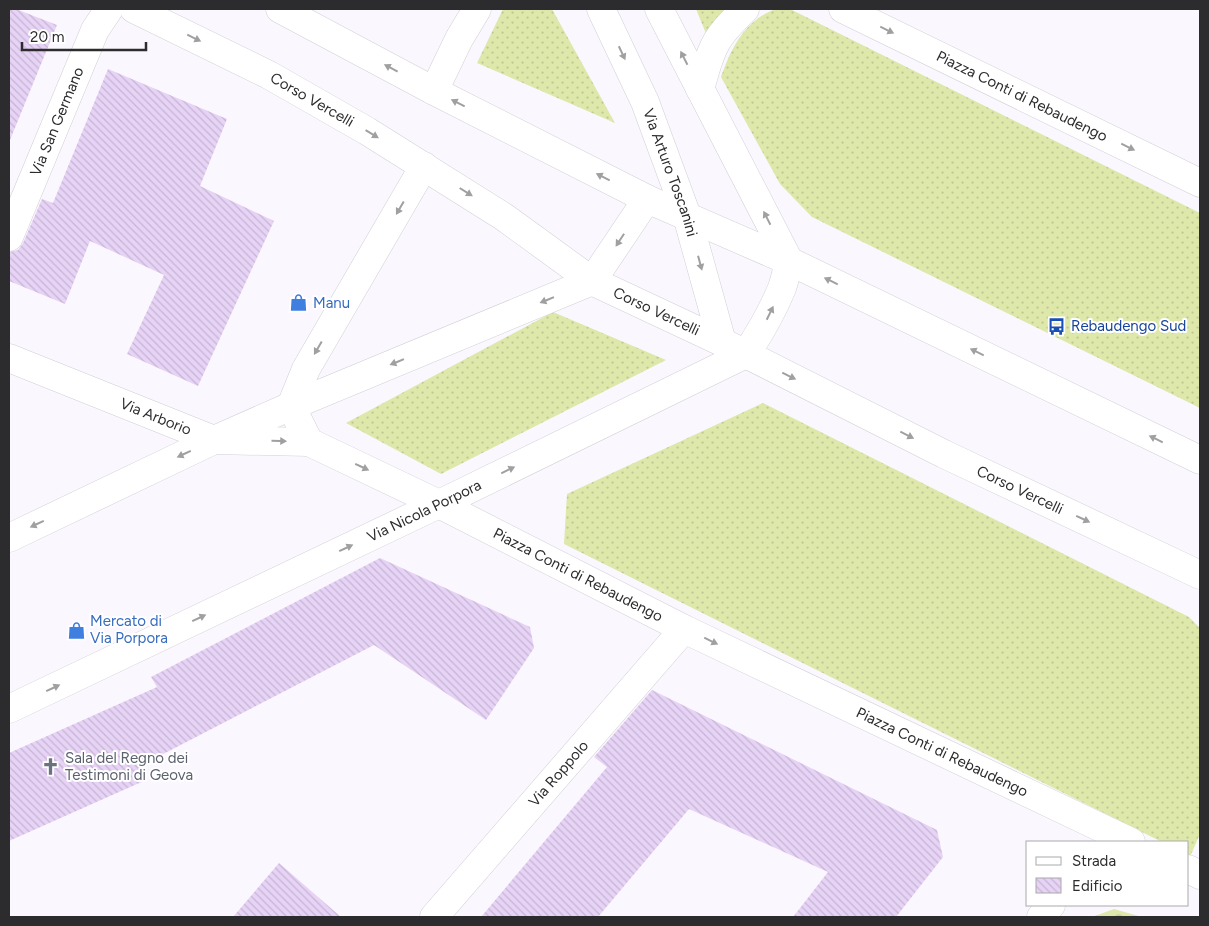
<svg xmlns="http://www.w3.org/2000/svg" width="1209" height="926" font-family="Figtree,sans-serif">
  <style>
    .grass { fill: url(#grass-dots) }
    .forest { fill: url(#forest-crowns) }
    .building { fill: url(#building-back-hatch) }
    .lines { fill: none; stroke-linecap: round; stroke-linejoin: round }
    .minor-casing { stroke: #d2cfd5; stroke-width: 29 }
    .tertiary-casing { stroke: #d2cfd5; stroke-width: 29 }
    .minor { stroke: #fff; stroke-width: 28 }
    .tertiary { stroke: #fff; stroke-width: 28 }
    .oneway { fill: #a0a0a0 }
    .labels { text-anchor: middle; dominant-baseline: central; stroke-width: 4; stroke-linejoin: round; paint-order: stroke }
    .street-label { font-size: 15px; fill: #2c2b2d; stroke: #fff }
    .shop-label { font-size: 15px; fill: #366cbe; stroke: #fff; text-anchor: start }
    .transit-label { font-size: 15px; fill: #164399; stroke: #fff; text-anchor: start }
    .worship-label { font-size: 15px; fill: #5b616d; stroke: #fff; text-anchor: start }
  </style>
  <defs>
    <pattern id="grass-dots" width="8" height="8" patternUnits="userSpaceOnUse" patternTransform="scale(1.25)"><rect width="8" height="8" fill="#dee8aa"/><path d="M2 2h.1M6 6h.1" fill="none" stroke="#bfc793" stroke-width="1.8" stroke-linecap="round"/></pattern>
    <pattern id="forest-crowns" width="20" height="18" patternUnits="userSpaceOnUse" patternTransform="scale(1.25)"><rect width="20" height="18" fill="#dee8aa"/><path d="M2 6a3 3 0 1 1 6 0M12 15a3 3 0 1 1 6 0" fill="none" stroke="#bfc793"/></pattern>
    <pattern id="building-back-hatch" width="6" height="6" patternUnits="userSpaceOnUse" patternTransform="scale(1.25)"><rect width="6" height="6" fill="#e7d3f6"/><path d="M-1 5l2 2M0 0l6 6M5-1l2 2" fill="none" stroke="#c6b5d3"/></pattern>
  </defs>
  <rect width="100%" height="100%" fill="#fbf7fe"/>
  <g class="grass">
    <path d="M503,9H552L615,123L477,63Z"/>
    <path d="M696,9H740L707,36Z"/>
    <path d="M776,9H790L1200,213V408L812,217L780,184L721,77C731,48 745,20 776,9Z"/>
    <path d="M553,312L666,360L441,474L346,423Z"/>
    <path d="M763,403L1189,617L1200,628V834L1190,857L1188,855V842H1162L564,544L567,494Z"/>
  </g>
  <path class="forest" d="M1114,909L1142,917H1092Z"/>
  <g class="building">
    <path d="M9,9H16L57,25L10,140H9Z"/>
    <path d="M108,69L227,119L200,186L274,221L198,386L127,354L164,275L90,241L65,304L9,281V252L18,250L23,243L42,199L53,203Z"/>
    <path d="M380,558L530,627L534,648L486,720L374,645L140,766L146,780L9,841V753L157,687L151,677Z"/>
    <path d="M652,690L937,830L943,857L896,917H793L828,872L689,809L598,917H481L607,767L594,757Z"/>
    <path d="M279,863L341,917H233Z"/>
  </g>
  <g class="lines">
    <defs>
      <g id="minor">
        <path id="s1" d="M843,9L1200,183"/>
        <path d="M700,89C705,73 708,56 717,41C724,29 735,19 745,9"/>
        <path d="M434,91L459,39L477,9"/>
        <path id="s2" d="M424,166L306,369L291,406L309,442L439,504L684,629L1131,842"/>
        <path id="s3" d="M9,237L95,30L109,9"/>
        <path id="s4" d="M9,358L214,440L309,442"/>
        <path d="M9,538L214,440L291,406L592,281L647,199"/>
        <path id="s5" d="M9,709L439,504L746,354C760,333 772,312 782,288C785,279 787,270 789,261"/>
        <path d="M1188,869L1200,875"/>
        <path id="s6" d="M434,917L684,629"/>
        <path d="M1041,917L1051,905"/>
      </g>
      <g id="tertiary">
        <path id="s7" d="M134,9L269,75L367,131L504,217L592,281L722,342L944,454L1200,575"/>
        <path d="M280,9L434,91L647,199L789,261L1200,460"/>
        <path id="s8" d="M601,9L645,102L687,216L722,342"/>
        <path d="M659,9L789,261"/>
      </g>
    </defs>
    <use href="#minor" class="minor-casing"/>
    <use href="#tertiary" class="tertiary-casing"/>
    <use href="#minor" class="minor"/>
    <use href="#tertiary" class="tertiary"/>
  </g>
  <defs><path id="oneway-solid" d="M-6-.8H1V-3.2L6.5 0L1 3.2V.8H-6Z" transform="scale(1.25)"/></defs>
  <g class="oneway">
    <use href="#oneway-solid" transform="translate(887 30) rotate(26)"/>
    <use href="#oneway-solid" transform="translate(194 38) rotate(26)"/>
    <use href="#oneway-solid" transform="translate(622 53) rotate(65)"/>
    <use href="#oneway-solid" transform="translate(684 58) rotate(-117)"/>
    <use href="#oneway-solid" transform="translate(391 68) rotate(-152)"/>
    <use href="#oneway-solid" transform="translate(458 103) rotate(-153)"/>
    <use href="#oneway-solid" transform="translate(372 134) rotate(31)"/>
    <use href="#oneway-solid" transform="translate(1128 147) rotate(26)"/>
    <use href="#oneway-solid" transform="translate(603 177) rotate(-153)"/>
    <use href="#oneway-solid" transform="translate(466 192) rotate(32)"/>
    <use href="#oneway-solid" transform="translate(400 208) rotate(120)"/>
    <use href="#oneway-solid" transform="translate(767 218) rotate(-117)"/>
    <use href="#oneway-solid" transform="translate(620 240) rotate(123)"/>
    <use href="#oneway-solid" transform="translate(700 263) rotate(75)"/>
    <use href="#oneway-solid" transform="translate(831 281) rotate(-154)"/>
    <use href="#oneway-solid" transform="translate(547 300) rotate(158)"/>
    <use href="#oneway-solid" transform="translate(770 313) rotate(-64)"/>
    <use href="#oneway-solid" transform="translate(318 348) rotate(120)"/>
    <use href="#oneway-solid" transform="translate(977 352) rotate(-154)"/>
    <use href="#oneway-solid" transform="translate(397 362) rotate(158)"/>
    <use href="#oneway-solid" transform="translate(789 376) rotate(26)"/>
    <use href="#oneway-solid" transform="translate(907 435) rotate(27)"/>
    <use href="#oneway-solid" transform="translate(1156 439) rotate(-154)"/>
    <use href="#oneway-solid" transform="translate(279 441) rotate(1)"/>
    <use href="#oneway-solid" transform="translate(184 454) rotate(155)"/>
    <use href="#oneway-solid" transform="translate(362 467) rotate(25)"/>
    <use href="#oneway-solid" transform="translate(508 470) rotate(-26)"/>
    <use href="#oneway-solid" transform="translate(1083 519) rotate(25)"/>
    <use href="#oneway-solid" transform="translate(37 524) rotate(155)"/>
    <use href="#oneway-solid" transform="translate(346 548) rotate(-25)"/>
    <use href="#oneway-solid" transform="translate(199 618) rotate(-25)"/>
    <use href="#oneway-solid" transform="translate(711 641) rotate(26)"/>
    <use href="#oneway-solid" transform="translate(53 688) rotate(-25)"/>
  </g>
  <defs>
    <symbol id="shop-bare" viewBox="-9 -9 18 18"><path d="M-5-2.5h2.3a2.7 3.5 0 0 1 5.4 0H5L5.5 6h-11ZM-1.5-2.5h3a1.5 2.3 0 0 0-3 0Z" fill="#3f7fe0" stroke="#fff" stroke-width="2.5" paint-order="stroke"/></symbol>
    <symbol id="bus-bare" viewBox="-9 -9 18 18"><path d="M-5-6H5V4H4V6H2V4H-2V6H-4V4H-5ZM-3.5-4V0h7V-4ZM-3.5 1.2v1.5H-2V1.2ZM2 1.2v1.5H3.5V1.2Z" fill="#1a4fb4" stroke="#fff" stroke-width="2.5" paint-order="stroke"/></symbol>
    <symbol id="church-bare" viewBox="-9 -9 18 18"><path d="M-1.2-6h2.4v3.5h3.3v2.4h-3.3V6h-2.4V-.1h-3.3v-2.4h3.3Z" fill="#6b7280" stroke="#fff" stroke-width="2.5" paint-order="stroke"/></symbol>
  </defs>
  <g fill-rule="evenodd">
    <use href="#shop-bare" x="286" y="290" width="25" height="25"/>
    <use href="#bus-bare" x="1044" y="314" width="25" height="25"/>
    <use href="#shop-bare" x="64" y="618" width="25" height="25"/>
    <use href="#church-bare" x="38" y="754" width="25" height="25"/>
  </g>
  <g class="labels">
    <g class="street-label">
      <text stroke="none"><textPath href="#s1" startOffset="199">Piazza Conti di Rebaudengo</textPath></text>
      <text stroke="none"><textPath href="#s7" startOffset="200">Corso Vercelli</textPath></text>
      <text stroke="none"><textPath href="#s3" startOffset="125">Via San Germano</textPath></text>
      <text stroke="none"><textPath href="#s8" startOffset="178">Via Arturo Toscanini</textPath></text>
      <text stroke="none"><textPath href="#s7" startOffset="605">Corso Vercelli</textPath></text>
      <text stroke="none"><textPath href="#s4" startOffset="158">Via Arborio</textPath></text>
      <text stroke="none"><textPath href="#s7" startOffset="1010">Corso Vercelli</textPath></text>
      <text stroke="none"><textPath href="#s5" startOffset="460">Via Nicola Porpora</textPath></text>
      <text stroke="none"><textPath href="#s2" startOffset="615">Piazza Conti di Rebaudengo</textPath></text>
      <text stroke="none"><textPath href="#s2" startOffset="1020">Piazza Conti di Rebaudengo</textPath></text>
      <text stroke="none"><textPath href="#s6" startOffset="190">Via Roppolo</textPath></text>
    </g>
    <g class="shop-label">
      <text x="313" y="303">Manu</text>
      <text x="90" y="621">Mercato di<tspan x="90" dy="17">Via Porpora</tspan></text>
    </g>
    <g class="transit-label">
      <text x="1071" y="326">Rebaudengo Sud</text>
    </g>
    <g class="worship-label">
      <text x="65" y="758">Sala del Regno dei<tspan x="65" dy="17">Testimoni di Geova</tspan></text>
    </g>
  </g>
  <rect width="1209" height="926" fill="none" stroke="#2c2b2d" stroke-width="20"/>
  <rect x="1026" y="841" width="162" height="65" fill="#ffffff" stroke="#abaaab"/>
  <rect x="1036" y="857" width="25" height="8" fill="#ffffff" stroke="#abaaab"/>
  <text x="1072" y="866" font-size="15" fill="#2c2b2d">Strada</text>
  <rect x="1036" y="878" width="25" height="15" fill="url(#building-back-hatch)" stroke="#abaaab"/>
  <text x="1072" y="891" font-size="15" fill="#2c2b2d">Edificio</text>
  <path d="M22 42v8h124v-8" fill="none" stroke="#2c2b2d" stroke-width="2.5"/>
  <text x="30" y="42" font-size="15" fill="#2c2b2d" stroke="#ffffff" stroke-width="4" paint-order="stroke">20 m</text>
</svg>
